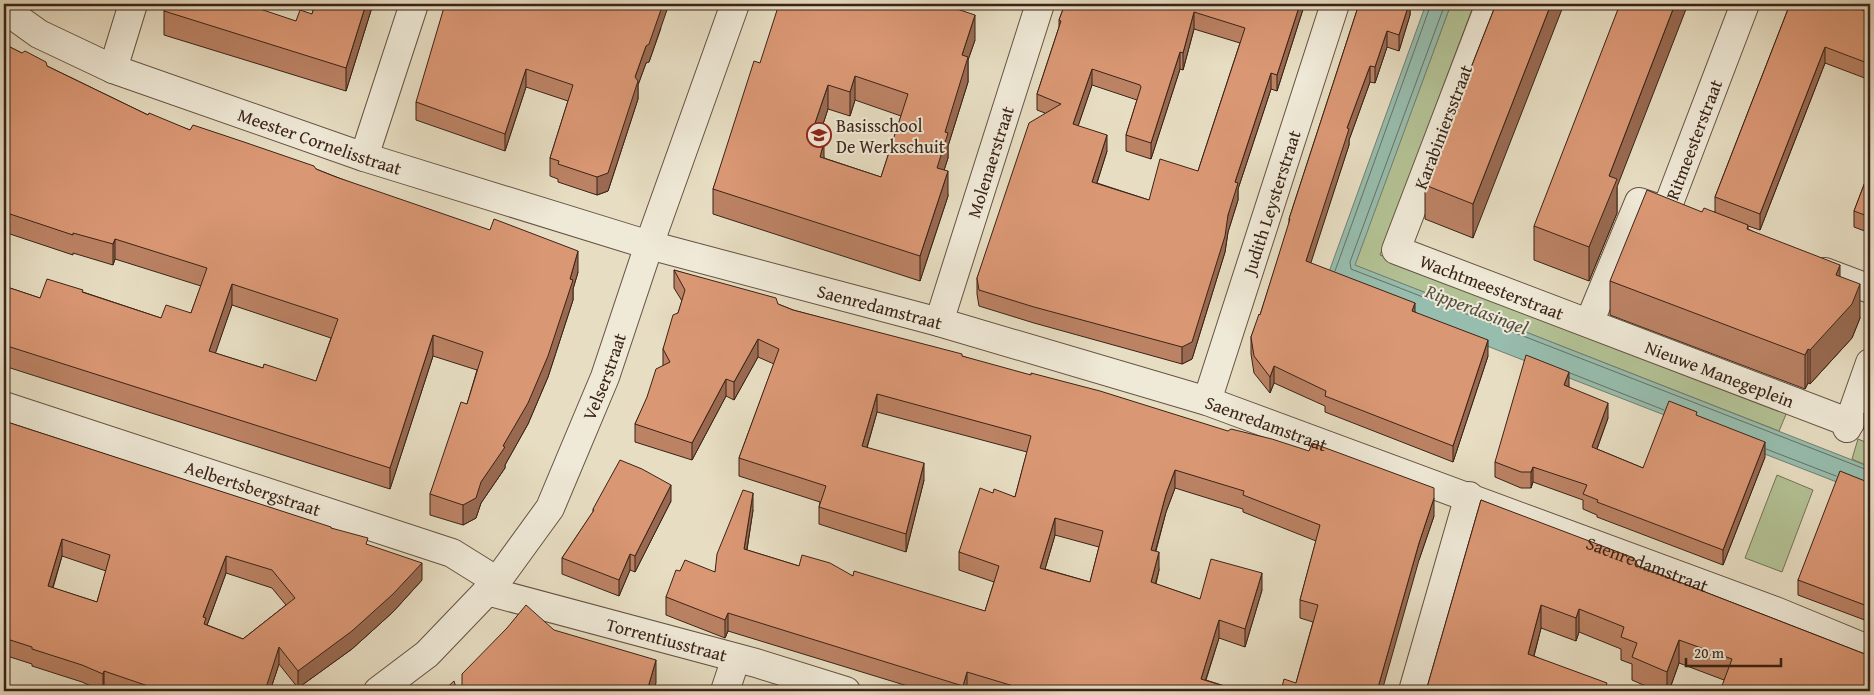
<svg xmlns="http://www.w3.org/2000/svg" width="1874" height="695" font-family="'Gentium Book Plus',serif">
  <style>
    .green { fill: #b3c295; stroke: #767256 }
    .water { fill: #97bdae; stroke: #727f72 }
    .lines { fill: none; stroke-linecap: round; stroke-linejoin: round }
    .shore { stroke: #687062; stroke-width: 1 }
    .minor-casing { stroke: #655242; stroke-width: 30 }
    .minor { stroke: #efe9d7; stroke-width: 28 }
    .wall { fill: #bb8264; stroke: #3a2317; fill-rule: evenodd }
    .shaded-wall { fill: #996a51; stroke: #3a2317 }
    .building { fill: #da9774; stroke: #3a2317; fill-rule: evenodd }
    .labels { text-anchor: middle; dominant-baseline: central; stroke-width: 4; stroke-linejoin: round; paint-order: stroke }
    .poi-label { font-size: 18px; fill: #3a2317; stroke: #efe9d7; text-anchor: start }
    .street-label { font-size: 18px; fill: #3a2317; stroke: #efe9d7 }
    .water-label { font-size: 19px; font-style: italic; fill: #565144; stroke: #efe9d7 }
  </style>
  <rect width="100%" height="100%" fill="#e7ddc2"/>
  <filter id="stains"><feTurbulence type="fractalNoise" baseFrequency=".004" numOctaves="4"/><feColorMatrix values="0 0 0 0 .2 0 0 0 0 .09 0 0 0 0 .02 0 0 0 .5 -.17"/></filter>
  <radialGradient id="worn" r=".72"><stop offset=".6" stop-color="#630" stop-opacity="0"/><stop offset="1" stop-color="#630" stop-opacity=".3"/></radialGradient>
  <g class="green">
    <path d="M1451,4H1474L1380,255L1787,412L1779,431L1354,265Z"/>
    <path d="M1858,439L1870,444V467L1852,459Z"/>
    <path d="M1777,475L1813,490L1782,572L1745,558Z"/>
  </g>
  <path class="water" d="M1426,4H1451L1355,265L1870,467V495L1325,283Z"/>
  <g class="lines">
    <g class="shore">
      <path d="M1445,4L1350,262L1351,269L1870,471"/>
      <path d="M1335,271L1431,4"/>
      <path d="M1570,373L1664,410"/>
      <path d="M1766,449L1836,476"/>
    </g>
    <defs>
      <g id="minor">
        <path id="s1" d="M1490,4L1396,250L1850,423"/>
        <path id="s2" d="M4,9L39,34L113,69L364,157L649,245L939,322L1207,401L1778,612L1870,650"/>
        <path d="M113,69L133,4"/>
        <path d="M364,157L414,4"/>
        <path d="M1825,272L1870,289"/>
        <path id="s3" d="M939,322L1040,4"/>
        <path id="s4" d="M1589,323L1639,202L1666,211L1745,4"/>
        <path id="s5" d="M1207,401L1335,4"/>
        <path id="s6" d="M4,406L452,553L497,581"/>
        <path d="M1847,428L1870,363"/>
        <path id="s7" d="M487,591L756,663L846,691"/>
        <path id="s8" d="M378,691L427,654L497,581L550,508L605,377L649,245L735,4"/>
        <path d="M725,691L736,658"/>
        <path d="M1413,691L1469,496"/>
      </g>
    </defs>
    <use href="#minor" class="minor-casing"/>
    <use href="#minor" class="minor"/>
  </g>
  <g class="wall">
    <path d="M315,4H373L346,91L164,35V11L296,21L312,14Z"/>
    <path d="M1065,4H1307L1306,6H1304L1277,91L1271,89L1238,189V200L1228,232L1225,252L1192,359L1182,364L1034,323L979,306L977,294V278L1045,113L1037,110V94L1059,27V20ZM1194,29L1240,43L1198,171L1149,200L1097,183L1107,151L1078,126L1092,85L1137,100L1126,135V151L1151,159L1180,69L1183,70Z"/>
    <path d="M1359,4H1410V15L1399,51L1387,47L1375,83L1370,82L1349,140V145L1310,263L1415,312L1488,356L1453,462L1325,412V406L1274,383L1270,393L1254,373L1251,354V337L1260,315L1289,225V219Z"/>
    <path d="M1496,4L1473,238L1425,219V185Z"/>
    <path d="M1790,4L1870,13V80L1825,63L1760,230L1748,226V229L1840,276L1860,318L1852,338L1810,384L1808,383L1805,389L1610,315V281L1702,212H1715V197Z"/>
    <path d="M661,28L649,62L646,63L638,85V99L608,191L597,195L558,182V179L550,176V158L568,101L526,87L505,151L416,120V102Z"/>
    <path d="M975,40L968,60V82L948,146V158L944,170L948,196L920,281L713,214V189L760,63ZM855,100L901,116L881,177L824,158L820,133L828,109L850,116Z"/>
    <path d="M4,44L47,66L148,115L190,130L316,169L578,272L573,289V300L548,377L528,424L505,465V468L481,503L476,518L463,525L430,515V494L467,404L477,370L433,356L390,489L4,366V286L40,298L83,292L161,318L191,313L201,286L115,259L113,265L73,253V255L4,232ZM232,305L331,338L316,381L263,368L215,353Z"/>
    <path d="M1870,169V233L1854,227V211Z"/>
    <path d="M1617,187V213L1589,281L1534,260V226Z"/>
    <path d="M674,270L778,304L793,310L962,356L1434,516L1419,560L1296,683L1313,622L1300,618V600L1316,541L1243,512V509L1175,488L1166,512L1156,551L1159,570L1156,584L1200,599L1262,590L1245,647L1219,638L1206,680L1240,691H974L967,689V691H924L728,631L725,638L666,615V597L680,571L715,572L753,510L747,550L799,566L853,576L985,611L994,582L959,570V552L993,493L1015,497L1027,452L877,412L867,448L924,480L906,552L819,524V507L820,502L739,476V458L774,364L758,357L734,400L726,396L692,460L635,442V424L663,366V349L678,313L682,301L674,288ZM1055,535L1099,547L1090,582L1045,569Z"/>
    <path d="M1569,387L1608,418L1597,449L1643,468L1697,416L1765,457L1723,565L1597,517V515L1583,509V500L1533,482L1531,488H1521L1495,477V462Z"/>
    <path d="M1870,395V432L1864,430V414Z"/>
    <path d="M4,421L331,528L368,545L422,580L393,612L352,649L298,688L279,664L270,691H111L104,689L103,691H102L82,682L32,666V664L4,655ZM62,556L106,571L97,602L53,588ZM226,573L272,588L286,605L243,639L207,625Z"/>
    <path d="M1870,483V622L1798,595V580Z"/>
    <path d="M1481,500L1638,566L1870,656L1724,680L1679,663L1669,691H1657L1632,680V664L1621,660V649L1579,632L1576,641L1541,628L1534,656L1607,691H1426Z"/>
    <path d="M671,501L635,572L630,570L619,596L562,574V558L593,512V509Z"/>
  </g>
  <g class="shaded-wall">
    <path d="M366,4H373L346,91V68Z"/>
    <path d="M663,4H669L649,62L646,63L638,85V99L608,191L597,195V177L635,77L646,46Z"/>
    <path d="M1300,4H1304V6L1277,91V75Z"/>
    <path d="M1409,4H1410V15L1399,51V35Z"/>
    <path d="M1551,4H1564L1473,238V204Z"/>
    <path d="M1675,4H1688L1617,187V213L1589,281V247L1609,176Z"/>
    <path d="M1194,12V29L1183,70V53Z"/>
    <path d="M975,15V40L968,60V82L948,146V158L937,192V168L945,132L962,55Z"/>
    <path d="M1387,31V47L1375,83V67Z"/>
    <path d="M1825,47V63L1760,230V214Z"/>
    <path d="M1180,52V69L1151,159V143Z"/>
    <path d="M1370,66V82L1349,140V145L1306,278V261L1347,128Z"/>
    <path d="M526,69V87L505,151V134Z"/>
    <path d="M1092,69V85L1073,141V124Z"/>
    <path d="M1271,73V89L1238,189V200L1228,232L1225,252L1192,359L1182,364V347L1228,215L1235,182Z"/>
    <path d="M855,76V100L850,116V92Z"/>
    <path d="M828,85V109L815,148V123Z"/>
    <path d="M1107,135V151L1092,198V182Z"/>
    <path d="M824,142V166L820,157Z"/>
    <path d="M948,171V196L920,281V256Z"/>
    <path d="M115,239V259L113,265V244Z"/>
    <path d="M578,251V272L573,289V300L548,377L528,424L505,465V468L481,503L476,518L463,525V505L481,482L503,446L570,279Z"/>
    <path d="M1840,265V299L1836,275Z"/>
    <path d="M232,284V305L209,372V351Z"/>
    <path d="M1860,284V318L1852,338L1810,384V350Z"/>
    <path d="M1415,303V319L1412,311Z"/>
    <path d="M433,335V356L390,489V468Z"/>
    <path d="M758,339V357L734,400V382Z"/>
    <path d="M1488,340V356L1453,462V446Z"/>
    <path d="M1808,349V383L1805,389V355Z"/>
    <path d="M1274,366V383L1270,393V377Z"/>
    <path d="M1569,372V387L1564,385Z"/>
    <path d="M726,379V396L692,460V443Z"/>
    <path d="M877,394V412L862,464V446Z"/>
    <path d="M1608,403V418L1592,462V447Z"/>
    <path d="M1765,442V457L1723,565V550Z"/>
    <path d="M924,463V480L906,552V534Z"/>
    <path d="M1533,467V482L1531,488V472Z"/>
    <path d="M1175,470V488L1166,512L1151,567V550L1166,494Z"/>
    <path d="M671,485V501L635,572V556Z"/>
    <path d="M753,493V510L744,567V549Z"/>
    <path d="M1434,498V516L1419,560L1382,691H1377L1419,543Z"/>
    <path d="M1055,518V535L1040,586V568Z"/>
    <path d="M62,539V556L48,603V586Z"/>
    <path d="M1159,552V570L1151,600V582Z"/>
    <path d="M630,554V570L619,596V580Z"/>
    <path d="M226,556V573L206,628V635L203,617Z"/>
    <path d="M422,563V580L393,612L352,649L298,688V671Z"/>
    <path d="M1262,573V590L1245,647V629Z"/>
    <path d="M1541,605V628L1528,678V654Z"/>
    <path d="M1579,609V632L1576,641V618Z"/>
    <path d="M728,613V631L725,638V620Z"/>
    <path d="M1219,620V638L1202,691L1201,679Z"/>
    <path d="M1679,640V663L1669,691H1667V672Z"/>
    <path d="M279,647V664L270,691H264Z"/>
    <path d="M656,660V683L653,691H647Z"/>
    <path d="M104,671V689L103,691V674Z"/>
    <path d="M967,672V691H963V686Z"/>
  </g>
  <g class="building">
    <path d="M165,4H245L296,21L300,10L312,14L315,4H366L346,68L164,11Z"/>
    <path d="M445,4H663L649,44L646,46L635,77L638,81L608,173L597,177L558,164L559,161L550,158L573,85L526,69L505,134L416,102Z"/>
    <path d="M779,4H942L975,15L962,55L968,57L945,132L948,133L937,168L948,171L920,256L713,189L754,61L760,63ZM855,76L908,94L881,177L820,157L824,142L815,123L828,85L850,92Z"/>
    <path d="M1065,4H1300L1277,75L1271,73L1235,182L1238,183L1228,215L1225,236L1192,342L1182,347L1034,307L979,290L977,278L1029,123L1061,104L1037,94L1061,21L1059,20ZM1194,12L1245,28L1198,171L1160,159L1149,200L1092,182L1107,135L1073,124L1092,69L1140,85L1141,87L1126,135L1151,143L1180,52L1183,53Z"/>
    <path d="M1359,4H1409L1399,35L1387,31L1375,67L1370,66L1347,128L1349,129L1306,261L1415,303L1412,311L1488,340L1453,446L1325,396L1326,391L1274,366L1270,377L1254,356L1251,337L1259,314L1260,315L1290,219H1289Z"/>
    <path d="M1496,4H1551L1473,204L1425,185Z"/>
    <path d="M1620,4H1675L1609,176L1617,179L1589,247L1534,226Z"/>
    <path d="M1790,4H1846L1870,13V64L1825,47L1760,214L1715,197Z"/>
    <path d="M4,44L22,53L25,51L46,62L47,66L148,115L149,113L190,130L193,125L241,141L314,166L316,169L336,177L490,230L494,219L578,251L570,279L573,280L548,356L528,403L503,446L505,447L481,482L476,498L463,505L430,494L461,402L467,404L483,352L433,335L390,468L4,345V286L40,298L47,279L83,290L82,292L161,318L166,305L191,313L207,268L115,239L113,244L73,233V235L4,212ZM232,284L338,319L316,381L264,364L263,368L209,351Z"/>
    <path d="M1870,169V217L1854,211Z"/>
    <path d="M1647,190L1702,212L1704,208L1748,225L1747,229L1840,265L1836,275L1860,284L1852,304L1810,350L1808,349L1805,355L1610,281Z"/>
    <path d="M674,270L776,298L778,304L793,310L962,354V356L1031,375V373L1100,391L1228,431L1231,429L1272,439L1309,451L1312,443L1434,488V498L1419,543L1377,691H1281L1284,679L1296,683L1318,605L1300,600L1320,525L1243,495L1244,491L1175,470L1166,494L1151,550L1159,552L1151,582L1200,599L1211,559L1262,573L1245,629L1219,620L1201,679L1240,691H1030L967,672L963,686L728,613L725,620L666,597L676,570L680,571L685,560L715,572L717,554L743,490L753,493L744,549L799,566L802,555L830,563L853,576L854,571L985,611L999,566L959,552L980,488L993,493L994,489L1015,497L1031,436L877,394L862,446L924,463L906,534L819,507L826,486L739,458L779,349L758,339L734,382L726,379L692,443L635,424L647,397L656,369L670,362L663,349L673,315L678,313L685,290ZM1055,518L1103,531L1090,582L1040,568Z"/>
    <path d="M1526,355L1569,372L1564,385L1608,403L1592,447L1643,468L1669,401L1697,412L1696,415L1765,442L1723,550L1597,502L1598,500L1583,494L1587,485L1533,467L1531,472H1521L1495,462Z"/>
    <path d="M1870,395V416L1864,414Z"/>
    <path d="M4,421L331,527V528L368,538L366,544L422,563L393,594L352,631L298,671L279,647L265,691H154L148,686L104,671L103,674L82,665L32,649V647L4,638ZM62,539L110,555L97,602L48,586ZM226,556L272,570L295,598L243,639L204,624L206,618L203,617Z"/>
    <path d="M620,460L642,469L671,485L635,556L630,554L619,580L562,558L594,510L593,509Z"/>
    <path d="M1840,471L1870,483V607L1798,580Z"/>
    <path d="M1481,500L1634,558L1638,566L1870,656V691H1720L1732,659L1679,640L1667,672L1632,657L1637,643L1621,637L1624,627L1579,609L1576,618L1541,605L1528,654L1607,683L1604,691H1426Z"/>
    <path d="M526,605L554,630L656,660L647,691H462V674L507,628Z"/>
    <path d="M454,681L457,691H443Z"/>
    <path d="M740,689L746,691H739Z"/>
  </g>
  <defs>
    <symbol id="school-ring" viewBox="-11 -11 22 22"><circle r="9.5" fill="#efe9d7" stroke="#8f2418" stroke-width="1.5"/><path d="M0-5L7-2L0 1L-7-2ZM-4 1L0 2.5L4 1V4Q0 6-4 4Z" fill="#8f2418"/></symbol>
  </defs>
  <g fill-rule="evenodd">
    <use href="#school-ring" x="805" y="121" width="28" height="28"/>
  </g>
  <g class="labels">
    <g class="poi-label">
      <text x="836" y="125">Basisschool<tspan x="836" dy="21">De Werkschuit</tspan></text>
    </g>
    <g class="street-label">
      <text transform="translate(1443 127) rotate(-69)">Karabiniersstraat</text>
      <text stroke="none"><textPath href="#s4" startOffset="236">Ritmeesterstraat</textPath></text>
      <text stroke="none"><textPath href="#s2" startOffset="344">Meester Cornelisstraat</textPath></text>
      <text stroke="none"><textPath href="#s3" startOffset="168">Molenaerstraat</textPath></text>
      <text stroke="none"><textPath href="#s5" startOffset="209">Judith Leysterstraat</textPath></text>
      <text stroke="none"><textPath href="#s1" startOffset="366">Wachtmeesterstraat</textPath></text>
      <text stroke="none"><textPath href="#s2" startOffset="928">Saenredamstraat</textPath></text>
      <text stroke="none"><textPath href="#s1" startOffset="610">Nieuwe Manegeplein</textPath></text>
      <text stroke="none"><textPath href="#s8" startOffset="395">Velserstraat</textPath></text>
      <text stroke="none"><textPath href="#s2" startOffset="1332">Saenredamstraat</textPath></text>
      <text stroke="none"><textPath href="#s6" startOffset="262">Aelbertsbergstraat</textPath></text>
      <text stroke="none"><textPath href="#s2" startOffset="1738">Saenredamstraat</textPath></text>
      <text stroke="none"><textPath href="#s7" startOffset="186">Torrentiusstraat</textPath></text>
    </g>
    <g class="water-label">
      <text transform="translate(1477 309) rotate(21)">Ripperdasingel</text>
    </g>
  </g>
  <rect width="1874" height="695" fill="none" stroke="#e7ddc2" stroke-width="20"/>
  <rect x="5" y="5" width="1864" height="685" fill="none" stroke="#3a2317" stroke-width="2.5"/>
  <rect x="10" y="10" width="1854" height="675" fill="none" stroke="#3a2317"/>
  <path d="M1686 658v8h95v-8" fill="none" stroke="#3a2317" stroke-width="2.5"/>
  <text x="1694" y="658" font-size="15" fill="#3a2317" stroke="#efe9d7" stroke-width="4" paint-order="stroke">20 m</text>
  <rect width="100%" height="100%" filter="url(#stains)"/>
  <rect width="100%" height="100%" fill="url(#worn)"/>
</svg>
